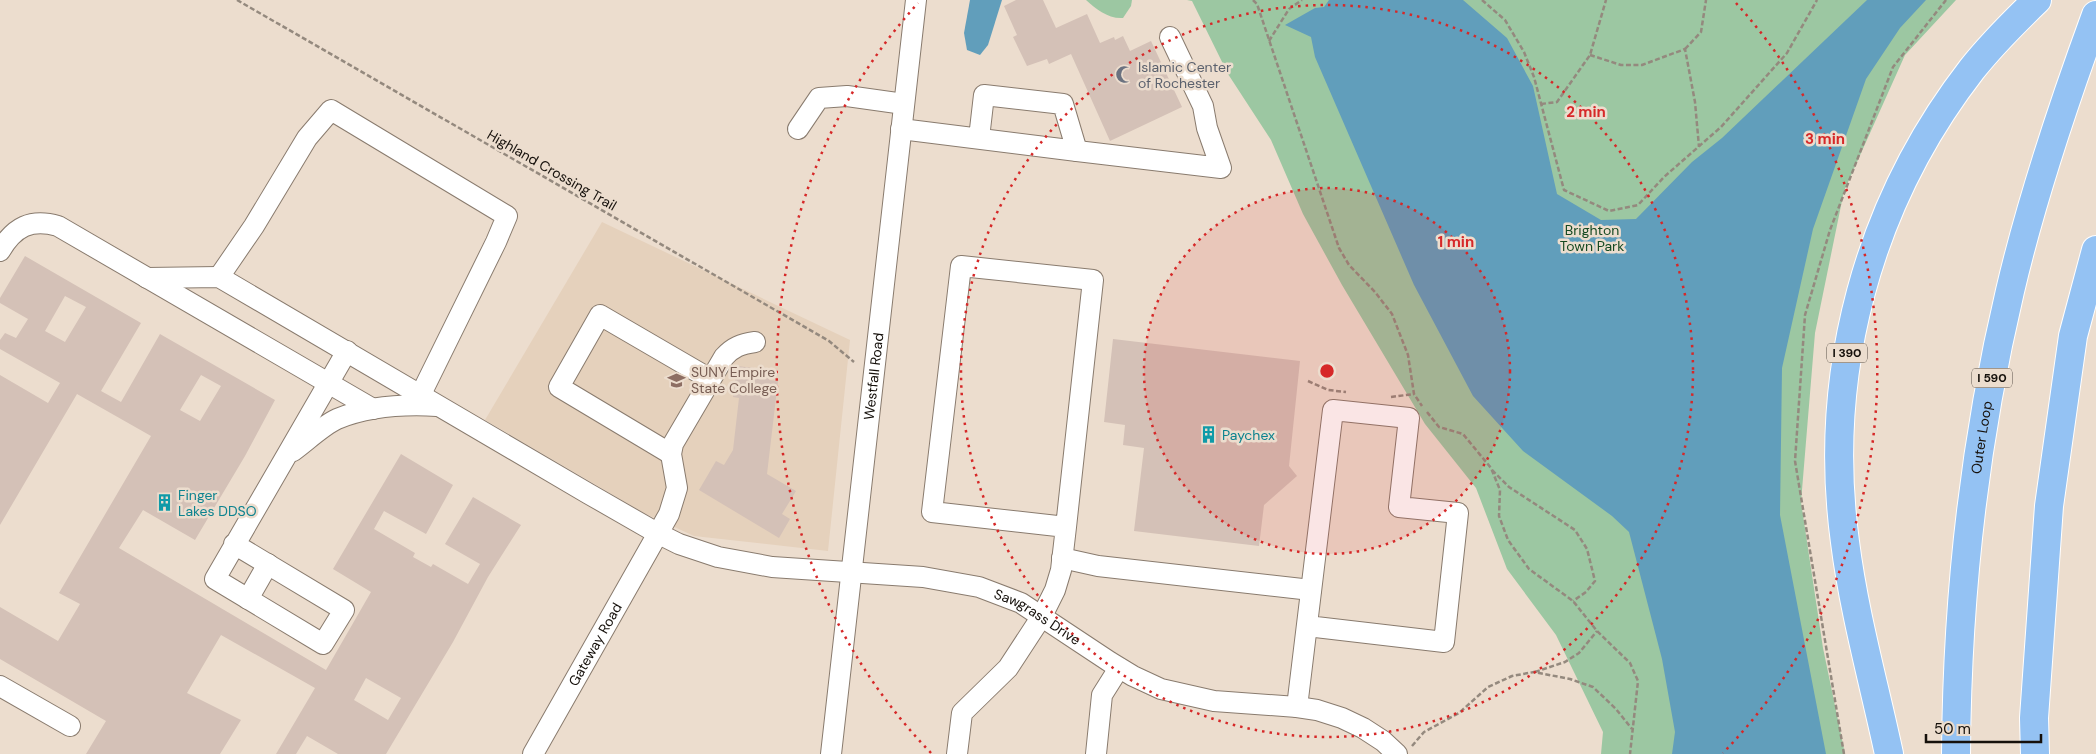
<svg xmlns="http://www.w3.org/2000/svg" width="2096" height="754" font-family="'DM Sans',sans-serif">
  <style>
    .built { fill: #e5d1bc }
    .green { fill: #9cc7a2 }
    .water { fill: #619ebb }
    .building { fill: #d4c1b7; fill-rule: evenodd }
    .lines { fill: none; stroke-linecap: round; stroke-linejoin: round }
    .minor-casing { stroke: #897b6e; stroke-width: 22 }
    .highway-casing { stroke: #fff; stroke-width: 30 }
    .path { stroke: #94897e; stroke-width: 2.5; stroke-dasharray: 5 2.5; stroke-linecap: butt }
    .minor { stroke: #fff; stroke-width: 20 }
    .highway { stroke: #94c2f3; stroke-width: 28 }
    .ring { fill: none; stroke: #d62828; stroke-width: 2.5; stroke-dasharray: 2.5 5 }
    .labels { text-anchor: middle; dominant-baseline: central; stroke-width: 5; stroke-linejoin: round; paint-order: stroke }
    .shield { fill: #ecddce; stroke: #564e46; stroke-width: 1 }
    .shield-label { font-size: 12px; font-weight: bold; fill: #15100b }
    .worship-label { font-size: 14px; fill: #5b616d; stroke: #ecddce; text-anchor: start }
    .street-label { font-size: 14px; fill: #15100b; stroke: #ecddce }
    .park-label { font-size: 14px; fill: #154921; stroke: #ecddce }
    .education-label { font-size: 14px; fill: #785e54; stroke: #ecddce; text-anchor: start }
    .culture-label { font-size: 14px; fill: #0d838f; stroke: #ecddce; text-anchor: start }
    .centre { fill: #d62828; stroke: #ecddce; stroke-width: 2.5 }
    .ring-label { font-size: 15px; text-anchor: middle; font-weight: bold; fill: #d62828; stroke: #ecddce; stroke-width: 5; stroke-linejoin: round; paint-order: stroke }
  </style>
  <rect width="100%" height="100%" fill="#ecddce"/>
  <path class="built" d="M602,222L850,340L828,551L694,536L644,513L485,420Z"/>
  <g class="green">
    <path d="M1086,0H1132L1131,6L1123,18C1108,19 1096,9 1086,0Z"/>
    <path d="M1187,0H1956L1905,55L1844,191L1815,333L1801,502L1823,648L1845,754H1601L1603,732L1556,635L1507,569L1476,488L1425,424L1342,285L1303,214L1271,140L1228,74L1192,1Z"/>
  </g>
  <g class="water">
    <path d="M970,0H1002L988,45L980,55L967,50L964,33Z"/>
    <path d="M1329,0H1463L1507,38L1533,86L1557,194L1601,220L1636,219L1692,162L1722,138L1867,0H1926L1900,28L1866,79L1813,229L1782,368L1780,515L1826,754H1672L1675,732L1662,659L1629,532L1612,516L1523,451L1473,396L1414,285L1315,57L1311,37L1285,25L1315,8L1324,7Z"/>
  </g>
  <g class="building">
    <path d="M1016,0H1043L1056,28L1087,14L1100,43L1114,37L1115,40L1123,36L1130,51L1151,41L1182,107L1110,141L1071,54L1049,64L1047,59L1027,66L1013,37L1017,35L1004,6Z"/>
    <path d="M25,256L141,323L101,391L121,402L160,334L275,400L245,456L195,540L143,510L119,548L326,670L371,592L333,569L401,454L453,485L426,534L384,511L374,529L415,553L413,557L431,567L433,564L468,584L480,564L445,544L473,497L521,525L488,577L453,642L386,754H338L307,736L296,754H276L315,688L221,635L187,693L241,720L220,754H86L106,721L0,659V607L58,641L80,604L59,593L151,436L77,394L0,525V375L48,403L60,383L0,349V340L5,333L16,338L28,319L0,303V298ZM65,296L86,307L65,342L45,331ZM201,375L221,386L200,421L180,410ZM366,678L401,698L388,720L354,700Z"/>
    <path d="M1113,339L1300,361L1289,466L1297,476L1264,505L1259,546L1134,531L1144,448L1123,445L1125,425L1104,422Z"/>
    <path d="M737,366L770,370L769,380L778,381L767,474L796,491L782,514L790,519L779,538L699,490L716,461L724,465L733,450L739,398L733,397Z"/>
  </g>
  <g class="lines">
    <defs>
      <g id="minor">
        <path d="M798,129L819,98L847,96L904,104"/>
        <path d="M901,129L1077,151L1063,104L984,95L979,138"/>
        <path d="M1077,151L1221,168L1207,128L1203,106L1170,37"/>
        <path d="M0,251C14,227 31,218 58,226L373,409"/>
        <path d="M219,277L254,226L307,138L331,110L507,216L496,242L421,394"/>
        <path id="s1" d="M147,278L219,277L589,494L657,533L679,544L718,557L772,567L923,577L979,587L1021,603L1110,662L1133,676L1161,689L1214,701L1297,707L1317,710L1342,718L1363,728L1383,741L1397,754"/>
        <path d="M293,451C307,441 322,426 337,419C369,406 404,404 437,406"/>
        <path d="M671,454L559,387L600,315L710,379"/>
        <path d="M234,544L344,610L323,644L215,579L347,351"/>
        <path d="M1062,558L1098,566L1311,590"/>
        <path d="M248,599L268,564"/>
        <path d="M0,686L70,726"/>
        <path d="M1297,707L1333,410L1409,418L1399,507L1458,513L1444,642L1307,626"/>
        <path id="s2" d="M533,754L669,514L677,488L671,454L673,444L724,357C733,347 741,344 755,342"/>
        <path id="s3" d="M831,754L916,0"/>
        <path d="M957,754L962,713L1008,668L1042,616L1055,590L1061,570L1066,527L1093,280L961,266L932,512L1066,527"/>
        <path d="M1096,754L1102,695L1119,668"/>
      </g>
      <g id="highway">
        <path d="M1889,754C1874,684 1854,613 1845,542C1822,373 1868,203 1972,69C1992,44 2014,22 2037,0"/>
        <path id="s4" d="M1956,754C1957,598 1974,443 2010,291C2032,197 2063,105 2096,15"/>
        <path d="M2035,754L2034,718L2049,506L2073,336L2096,250"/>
      </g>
    </defs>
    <use href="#minor" class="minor-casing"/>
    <use href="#highway" class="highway-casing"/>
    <g class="path">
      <path d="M237,0L829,341L854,362"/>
      <path d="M1253,0L1257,4L1339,248L1349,265L1375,292L1392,314L1408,355L1414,394L1422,406"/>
      <path d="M1482,0L1505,20L1524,52L1534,77L1564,190L1609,211L1638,205L1664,177L1721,127L1787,53L1817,0"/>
      <path d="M1269,41L1289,9L1302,0"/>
      <path d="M1685,49L1701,32L1706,0"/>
      <path d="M1590,55L1621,65H1642L1685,49L1695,102L1699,147"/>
      <path d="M1541,104L1557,102L1590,55L1606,0"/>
      <path d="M1308,381L1328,390L1346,392"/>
      <path d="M1391,397L1414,394"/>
      <path d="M1427,412L1439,427L1463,434L1491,468L1500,490L1499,516L1508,540L1529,569L1573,601L1597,631L1630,663L1638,681L1630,754"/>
      <path d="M1492,470L1509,487L1575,530L1587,549L1595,581L1586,592L1573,601"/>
      <path d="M1535,672L1565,662L1579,653L1597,631"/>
      <path d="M1412,746L1424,732L1459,713L1488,687L1512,676L1534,672L1570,679L1593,687L1616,709L1632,729"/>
      <path d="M1844,754L1795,461L1805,315L1830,230L1893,67L1946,0"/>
    </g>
    <use href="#minor" class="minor"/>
    <use href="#highway" class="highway"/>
  </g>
  <circle cx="1327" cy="371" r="183" fill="#d62828" fill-opacity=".12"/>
  <g class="ring">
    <circle cx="1327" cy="371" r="183"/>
    <circle cx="1327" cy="371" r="366"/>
    <path d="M931 753A550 550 0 0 1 918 3M1736 3A550 550 0 0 1 1723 753"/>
  </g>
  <defs>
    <symbol id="mosque-bare" viewBox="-9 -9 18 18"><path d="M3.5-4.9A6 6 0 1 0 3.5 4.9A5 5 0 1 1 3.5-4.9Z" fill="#6b7280" stroke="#ecddce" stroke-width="2.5" paint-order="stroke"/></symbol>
    <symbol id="university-bare" viewBox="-9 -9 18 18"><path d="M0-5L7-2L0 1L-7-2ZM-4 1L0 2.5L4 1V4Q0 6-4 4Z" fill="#8d6e63" stroke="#ecddce" stroke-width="2.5" paint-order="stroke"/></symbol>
    <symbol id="building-bare" viewBox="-9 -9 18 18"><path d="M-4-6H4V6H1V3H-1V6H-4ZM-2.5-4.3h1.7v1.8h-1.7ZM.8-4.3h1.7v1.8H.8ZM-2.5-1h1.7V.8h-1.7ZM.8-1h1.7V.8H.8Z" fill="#0f9aa8" stroke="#ecddce" stroke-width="2.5" paint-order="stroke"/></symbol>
  </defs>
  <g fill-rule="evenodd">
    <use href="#mosque-bare" x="1112" y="62" width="25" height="25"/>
    <use href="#university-bare" x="664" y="368" width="25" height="25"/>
    <use href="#building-bare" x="1196" y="422" width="25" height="25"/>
    <use href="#building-bare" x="152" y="490" width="25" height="25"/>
  </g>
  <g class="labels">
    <g class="shield">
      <rect x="1827" y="343.5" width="40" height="19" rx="4"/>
      <rect x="1972" y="368.5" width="40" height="19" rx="4"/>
    </g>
    <g class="shield-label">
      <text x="1847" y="353">I 390</text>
      <text x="1992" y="378">I 590</text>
    </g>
    <g class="worship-label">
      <text x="1138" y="67">Islamic Center<tspan x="1138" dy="16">of Rochester</tspan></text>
    </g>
    <g class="street-label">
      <text transform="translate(552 170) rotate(30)">Highland Crossing Trail</text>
      <text stroke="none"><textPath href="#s3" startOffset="380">Westfall Road</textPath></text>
      <text stroke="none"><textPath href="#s4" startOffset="318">Outer Loop</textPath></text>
      <text stroke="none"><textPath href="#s1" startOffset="974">Sawgrass Drive</textPath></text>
      <text stroke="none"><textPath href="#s2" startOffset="126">Gateway Road</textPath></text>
    </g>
    <g class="park-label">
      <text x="1592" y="230">Brighton<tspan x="1592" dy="16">Town Park</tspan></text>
    </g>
    <g class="education-label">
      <text x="691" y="372">SUNY Empire<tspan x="691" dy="16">State College</tspan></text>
    </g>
    <g class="culture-label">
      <text x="1222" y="435">Paychex</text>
      <text x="178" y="495">Finger<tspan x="178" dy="16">Lakes DDSO</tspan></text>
    </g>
  </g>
  <circle cx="1327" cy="371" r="8" class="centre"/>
  <g class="ring-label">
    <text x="1586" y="117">2 min</text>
    <text x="1825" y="144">3 min</text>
    <text x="1456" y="247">1 min</text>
  </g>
  <path d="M1926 734v8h115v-8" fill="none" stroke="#15100b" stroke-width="2.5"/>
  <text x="1934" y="734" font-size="15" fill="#15100b" stroke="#ecddce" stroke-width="4" paint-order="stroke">50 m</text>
</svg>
